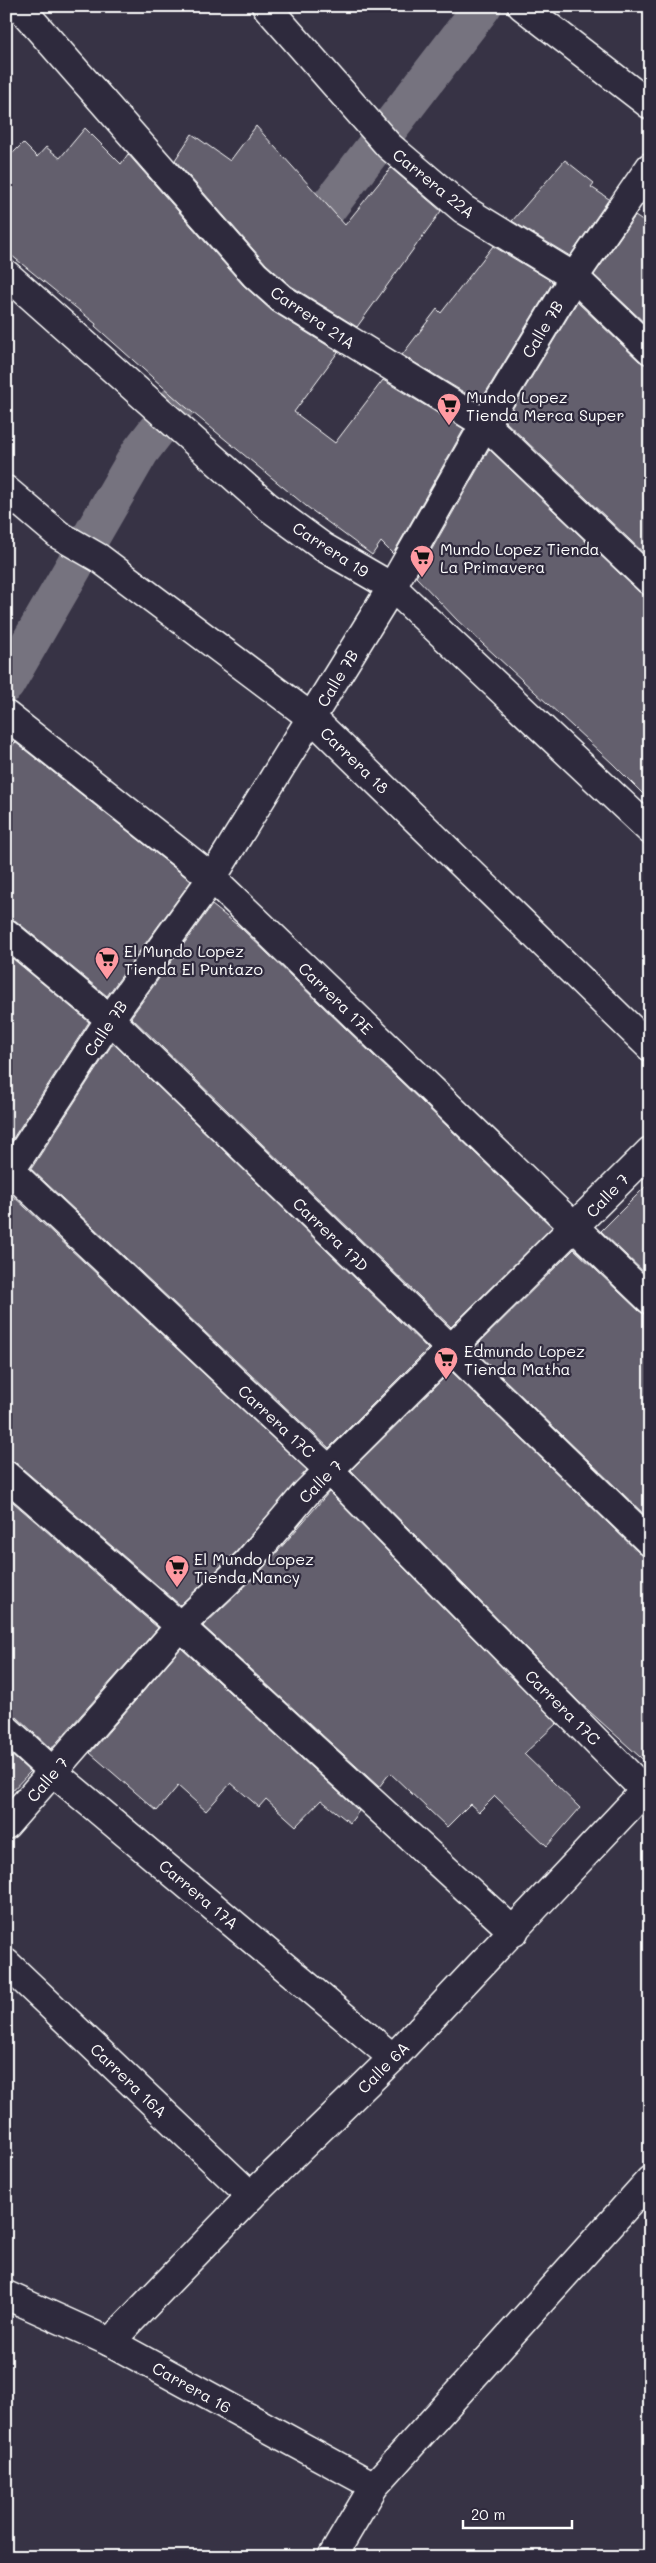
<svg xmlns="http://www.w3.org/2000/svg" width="656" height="2563" font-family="Mali,sans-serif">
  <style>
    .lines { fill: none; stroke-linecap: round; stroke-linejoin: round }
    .canal { stroke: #76737f; stroke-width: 38 }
    .building { fill: #635f6d; stroke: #fff }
    .minor-casing { stroke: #fff; stroke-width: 31 }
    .minor { stroke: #2f2a3d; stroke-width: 28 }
    .labels { text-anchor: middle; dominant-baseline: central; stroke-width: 4.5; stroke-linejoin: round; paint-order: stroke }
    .street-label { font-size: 16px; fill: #fff; stroke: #2f2a3d }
    .poi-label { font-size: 16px; fill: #fff; stroke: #2f2a3d; text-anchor: start }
  </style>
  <rect width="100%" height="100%" fill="#373345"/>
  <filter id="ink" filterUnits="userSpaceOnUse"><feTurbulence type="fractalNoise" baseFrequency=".02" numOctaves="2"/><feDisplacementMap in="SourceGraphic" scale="10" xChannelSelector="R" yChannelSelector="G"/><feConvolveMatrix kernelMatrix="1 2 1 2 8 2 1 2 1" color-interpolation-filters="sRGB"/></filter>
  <g filter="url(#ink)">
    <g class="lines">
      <path class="canal" d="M6,684L140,452L483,6"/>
    </g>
    <g class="building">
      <path d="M256,126L345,225L391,168L441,211L357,327L291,286L266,264L175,160L192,134L230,161Z"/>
      <path d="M85,128L121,164L128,154L243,285L272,311L338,352L294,412L335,443L383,380L464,429L393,554L381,542L372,555L306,506L181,403L95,326L96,324L6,251V160L23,143L37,157L46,147L60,158Z"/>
      <path d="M565,160L594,183L591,187L609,199L570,256L512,221Z"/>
      <path d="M635,216L650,226V328L594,275Z"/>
      <path d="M493,246L553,282L480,402L402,355L437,309L441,313Z"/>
      <path d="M577,302L639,361L650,365V559L505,421Z"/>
      <path d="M489,449L639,592L650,596V801L613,764L457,620L416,577Z"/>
      <path d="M15,742L191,881L107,996L16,921L6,918V756Z"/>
      <path d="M212,905L241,928L552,1227L451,1327L131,1017Z"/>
      <path d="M6,953L89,1022L6,1149Z"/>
      <path d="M113,1043L428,1349L329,1448L31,1169Z"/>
      <path d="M650,1182V1278L601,1231Z"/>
      <path d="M6,1193H10L307,1470L236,1552L180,1605L16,1463L6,1460Z"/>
      <path d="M574,1249L639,1311L650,1315V1520L473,1349Z"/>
      <path d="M451,1371L639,1553L650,1557V1766L579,1702L351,1470Z"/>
      <path d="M329,1492L557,1723L524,1754L580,1808L547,1846L495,1796L479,1812L470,1804L447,1827L390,1773L379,1787L203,1626L259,1573Z"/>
      <path d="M6,1496L158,1628L51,1749L17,1717L6,1714Z"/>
      <path d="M181,1648L359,1811L350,1823L321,1800L296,1826L266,1799L259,1807L231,1783L206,1811L178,1786L157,1811L90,1753Z"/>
      <path d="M6,1750L30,1772L6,1797Z"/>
    </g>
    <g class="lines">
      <defs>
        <g id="minor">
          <path d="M19,6L255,275L282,299L485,424L650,581"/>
          <path d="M266,6L389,146L463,209L574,277L650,350"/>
          <path d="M522,6L650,105"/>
          <path d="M6,274L267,506L323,547L392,587L650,830"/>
          <path d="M6,490L59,535L99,558L312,718L650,1047"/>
          <path d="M6,715L212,878L650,1300"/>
          <path d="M6,933L110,1019L650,1542"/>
          <path d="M6,1167L330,1471L650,1796"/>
          <path d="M6,1178L110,1019L212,878L392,587L485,424L574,277L650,167"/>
          <path d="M6,1475L180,1626L514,1932"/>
          <path d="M6,1729L53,1772L393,2058"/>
          <path d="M6,1825L180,1626L247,1563L306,1493L650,1151"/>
          <path d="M6,1963L251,2196"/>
          <path d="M6,2295L110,2342L374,2486"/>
          <path d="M110,2342L251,2196L393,2058L650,1785"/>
          <path d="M332,2557L374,2486L650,2180"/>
        </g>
      </defs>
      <use href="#minor" class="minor-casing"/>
      <use href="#minor" class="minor"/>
    </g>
  </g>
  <defs>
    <symbol id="supermarket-pin" viewBox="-11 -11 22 30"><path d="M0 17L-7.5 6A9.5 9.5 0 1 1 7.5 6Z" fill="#ff9aa2" stroke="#2f2a3d"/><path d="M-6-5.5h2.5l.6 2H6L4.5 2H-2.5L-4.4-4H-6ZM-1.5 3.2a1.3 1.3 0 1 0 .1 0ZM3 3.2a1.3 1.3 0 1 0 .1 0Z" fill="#111"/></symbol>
  </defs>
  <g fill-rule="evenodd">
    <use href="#supermarket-pin" x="435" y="391" width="28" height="38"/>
    <use href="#supermarket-pin" x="408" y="543" width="28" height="38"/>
    <use href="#supermarket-pin" x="93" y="945" width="28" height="38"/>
    <use href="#supermarket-pin" x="432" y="1345" width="28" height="38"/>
    <use href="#supermarket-pin" x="163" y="1553" width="28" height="38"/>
  </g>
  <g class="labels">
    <g class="street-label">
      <text transform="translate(434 183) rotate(39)">Carrera 22A</text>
      <text transform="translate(313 317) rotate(34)">Carrera 21A</text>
      <text transform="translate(542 329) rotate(-59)">Calle 7B</text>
      <text transform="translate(331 549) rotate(33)">Carrera 19</text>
      <text transform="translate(337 678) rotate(-59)">Calle 7B</text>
      <text transform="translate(355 760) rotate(44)">Carrera 18</text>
      <text transform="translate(336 998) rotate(44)">Carrera 17E</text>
      <text transform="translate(105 1028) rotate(-56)">Calle 7B</text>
      <text transform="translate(607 1195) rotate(-46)">Calle 7</text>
      <text transform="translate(331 1234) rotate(44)">Carrera 17D</text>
      <text transform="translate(277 1421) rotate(43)">Carrera 17C</text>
      <text transform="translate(320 1481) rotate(-45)">Calle 7</text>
      <text transform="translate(563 1707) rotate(45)">Carrera 17C</text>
      <text transform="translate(47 1779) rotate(-49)">Calle 7</text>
      <text transform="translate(199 1894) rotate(40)">Carrera 17A</text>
      <text transform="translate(383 2067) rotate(-45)">Calle 6A</text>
      <text transform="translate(129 2080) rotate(44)">Carrera 16A</text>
      <text transform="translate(192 2387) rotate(29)">Carrera 16</text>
    </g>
    <g class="poi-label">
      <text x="466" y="396">Mundo Lopez<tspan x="466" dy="18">Tienda Merca Super</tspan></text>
      <text x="440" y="548">Mundo Lopez Tienda<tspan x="440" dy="18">La Primavera</tspan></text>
      <text x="124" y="950">El Mundo Lopez<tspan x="124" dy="18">Tienda El Puntazo</tspan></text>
      <text x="464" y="1350">Edmundo Lopez<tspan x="464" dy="18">Tienda Matha</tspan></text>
      <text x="194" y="1558">El Mundo Lopez<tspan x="194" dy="18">Tienda Nancy</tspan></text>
    </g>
  </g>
  <rect width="656" height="2563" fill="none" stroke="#2f2a3d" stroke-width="25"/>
  <rect x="12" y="12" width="631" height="2538" fill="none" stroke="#fff" stroke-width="2" filter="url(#ink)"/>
  <path d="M463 2520v8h109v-8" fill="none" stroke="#ffffff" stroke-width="2.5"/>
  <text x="471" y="2520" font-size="15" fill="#ffffff" stroke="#2f2a3d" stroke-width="4" paint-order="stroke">20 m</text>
</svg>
